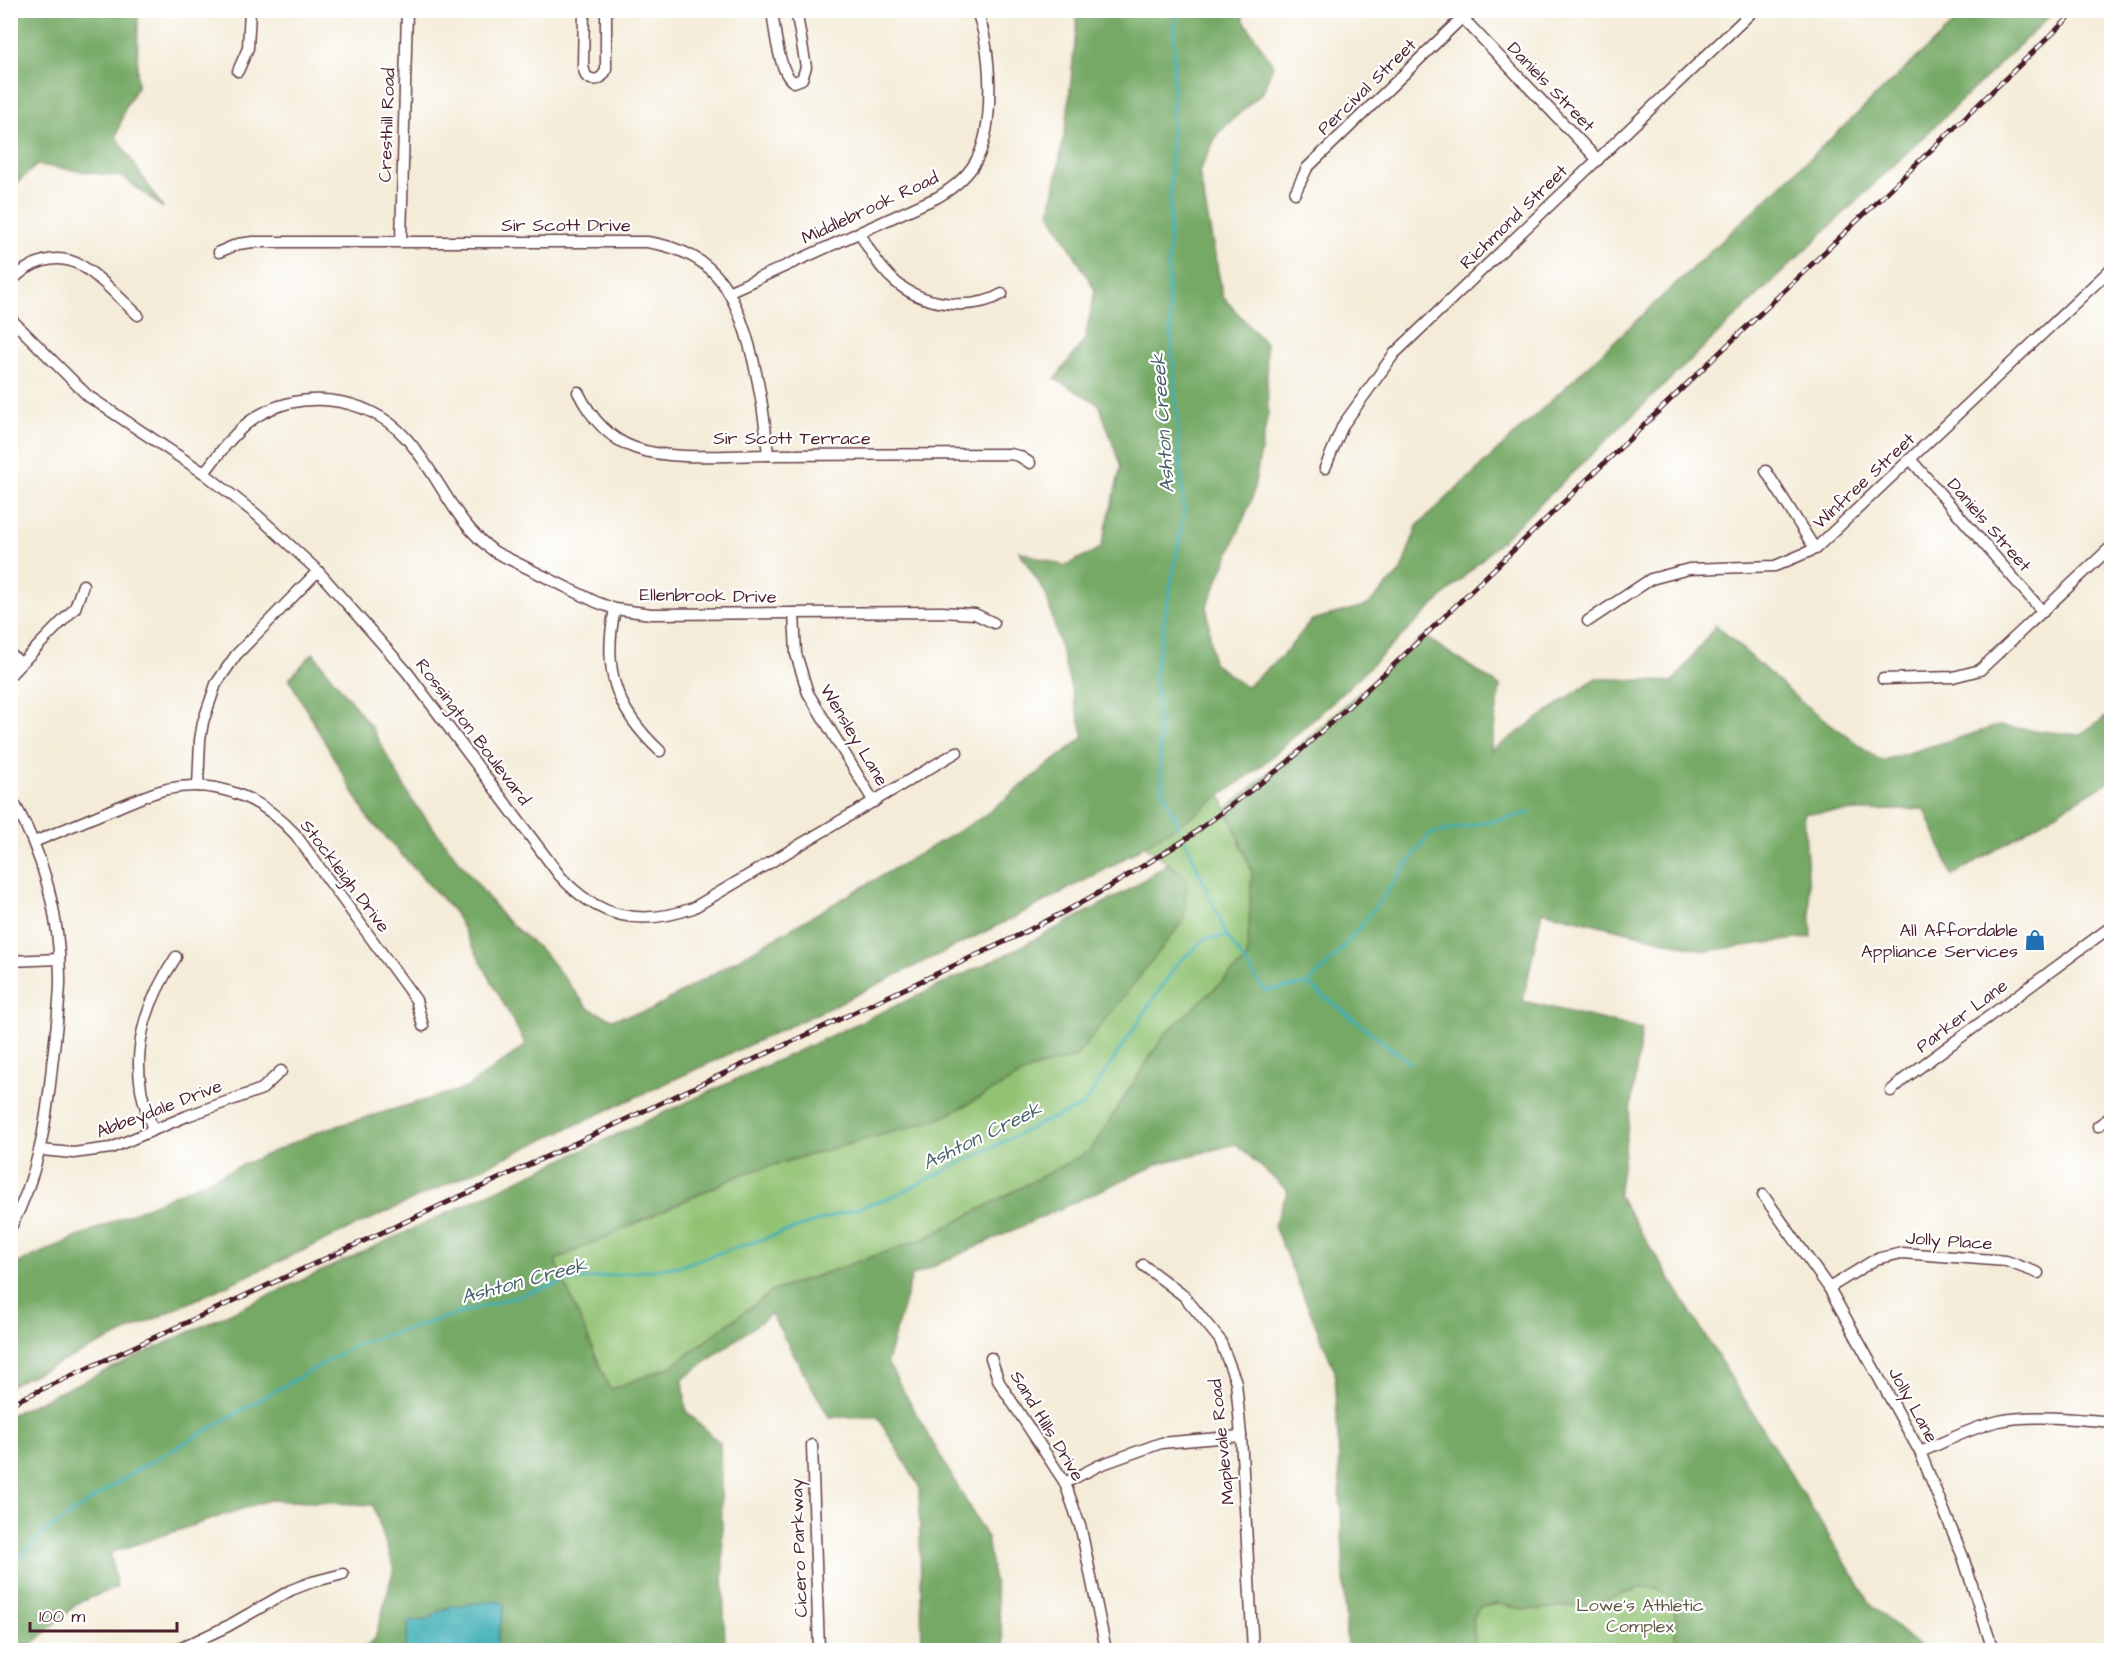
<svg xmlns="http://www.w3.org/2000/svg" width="2122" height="1661" font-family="'Architects Daughter',sans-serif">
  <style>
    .green { fill: #92c373; stroke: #6e714f; stroke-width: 1.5 }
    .forest { fill: #75a965; stroke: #606448; stroke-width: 1.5 }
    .water { fill: #3eafb5; stroke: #446770; stroke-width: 1.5 }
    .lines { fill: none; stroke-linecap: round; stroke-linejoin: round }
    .stream { stroke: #3eafb5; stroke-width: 3 }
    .minor-casing { stroke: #643e45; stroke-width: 13 }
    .minor { stroke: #fff; stroke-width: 10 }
    .rail-casing { stroke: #4a1f2b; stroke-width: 5 }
    .rail { stroke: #fff; stroke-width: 3; stroke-dasharray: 9; stroke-linecap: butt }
    .labels { text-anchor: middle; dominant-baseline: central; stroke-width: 4.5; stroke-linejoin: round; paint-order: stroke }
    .street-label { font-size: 18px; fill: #4a1f2b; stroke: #fff }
    .poi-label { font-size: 18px; fill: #4a1f2b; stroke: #fff; text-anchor: end }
    .park-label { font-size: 18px; fill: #635844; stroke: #fff }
    .water-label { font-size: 20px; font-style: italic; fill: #456069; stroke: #fff }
  </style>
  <rect width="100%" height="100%" fill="#fff"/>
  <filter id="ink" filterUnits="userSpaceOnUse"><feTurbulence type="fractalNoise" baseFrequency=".0167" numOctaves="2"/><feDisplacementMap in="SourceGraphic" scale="12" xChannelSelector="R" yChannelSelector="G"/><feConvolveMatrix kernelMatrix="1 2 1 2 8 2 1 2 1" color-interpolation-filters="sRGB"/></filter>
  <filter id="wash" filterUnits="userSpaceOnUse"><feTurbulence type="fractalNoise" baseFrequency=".008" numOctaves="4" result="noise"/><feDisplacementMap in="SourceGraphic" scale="24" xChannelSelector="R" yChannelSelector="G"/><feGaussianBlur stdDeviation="1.35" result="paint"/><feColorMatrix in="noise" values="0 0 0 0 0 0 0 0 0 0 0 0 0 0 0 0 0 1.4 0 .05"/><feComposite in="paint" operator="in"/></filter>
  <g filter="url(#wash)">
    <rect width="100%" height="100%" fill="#f4ecd8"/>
    <g class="green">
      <path d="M1178,175L1191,574L1208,764L1252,872L1247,959L1165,1034L1090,1151L926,1238L771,1292L672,1366L610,1390L555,1260L745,1173L942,1118L1032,1069L1076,1057L1187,878L1124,830Z"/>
      <path d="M1689,1579L1694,1650H1347L1344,1586Z"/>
    </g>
    <g class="forest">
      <path d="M11,10L138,11L137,87L126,106L116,137L163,208L123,177L37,165L11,188Z"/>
      <path d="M1075,11H1244L1243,19L1273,65L1263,92L1218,133L1199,172L1223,297L1266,344L1268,413L1252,499L1207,606L1213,663L1246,687L1283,655L1312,620L1368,605L1401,571L1417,526L1967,11H2055L1334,701L1259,768L1194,815L1112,866L1013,918L827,1009L11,1385V1273L20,1262L320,1131L466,1088L526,1045L454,912L368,818L289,679L313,653L371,727L413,802L504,918L545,954L588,1008L612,1019L651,1010L981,818L1084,737L1046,594L1019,551L1064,566L1101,548L1121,467L1099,404L1055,379L1085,339L1095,290L1050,213L1067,119L1077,22Z"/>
      <path d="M1716,625L1800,701L1881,761L1998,726L2079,735L2111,714V780L1952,876L1925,809L1804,813L1812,937L1706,951L1542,911L1523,1001L1642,1029L1618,1195L1872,1606L1923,1650H1675V1610L1669,1596L1656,1588L1643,1587L1589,1605L1527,1610L1497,1604L1479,1608L1473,1618L1476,1650H1347L1335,1371L1274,1226L1288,1191L1236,1144L1161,1163L912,1276L887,1362L987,1538L1005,1650H922L919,1486L878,1417H829L771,1314L683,1379L686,1411L720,1443L725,1650H360L375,1639L394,1568L373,1505L269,1500L110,1553L117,1587L78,1603L26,1650H11L10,1415L1003,956L1127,891L1168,863L1187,878L1184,920L1076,1057L1032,1069L942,1118L745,1173L555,1260L610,1390L672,1366L771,1292L926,1238L1090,1151L1165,1034L1247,959L1252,872L1227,809L1424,636L1500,686L1491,751L1596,678L1673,682Z"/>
    </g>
    <path class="water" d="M496,1601L504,1604C504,1620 496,1634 497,1650H405L409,1621L429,1620L438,1612L452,1606Z"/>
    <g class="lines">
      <g class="stream">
        <path d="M1175,10L1168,292L1184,512L1155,673L1162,788L1180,828"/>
        <path d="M1185,840L1227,936L1265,991L1308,984L1410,1063"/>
        <path d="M1308,984C1355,940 1391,885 1430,834L1530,813"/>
        <path d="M10,1566L48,1530L132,1473L357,1344L564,1282L680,1266L892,1197L1039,1124L1083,1106L1176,965L1205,939L1227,936"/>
      </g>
    </g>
  </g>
  <g filter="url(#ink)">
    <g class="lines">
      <defs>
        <g id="minor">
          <path d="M584,10L583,67L586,76C595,83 602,79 606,70V10"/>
          <path d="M772,10C774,26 779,75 794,82L802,79L806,67L796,10"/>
          <path d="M1455,10L1598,160"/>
          <path d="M238,71L248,48L250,10"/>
          <path d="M1295,193L1307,168L1470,10"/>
          <path d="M860,233C881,274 905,301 954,304C972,305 987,303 1002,294"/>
          <path d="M401,241L407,10"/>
          <path d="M219,252L238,244L253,242H647C673,246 698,255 716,275C750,312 764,406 768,455"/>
          <path d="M10,283C28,262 57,251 82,266C102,278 120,299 138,315"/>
          <path d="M728,292L938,197C953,188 969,175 977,159C995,125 992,44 976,10"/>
          <path d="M10,318L88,396L204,473L257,515L318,571L407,672L560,876C598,918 640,927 693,908L957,752"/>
          <path d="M578,392C590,416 609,439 635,448C671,461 729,455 767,455C848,454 929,454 1010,454L1019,456L1030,463"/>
          <path d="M1911,460L2043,612"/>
          <path d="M1325,468L1343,425L1394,354L1754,10"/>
          <path d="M1766,471L1815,549"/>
          <path d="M204,473C219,454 232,435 250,421C296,387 367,395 405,437C440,475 451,520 495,552L596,602L615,609L651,614L941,612L975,614L994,623"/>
          <path d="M615,609C602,669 615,709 660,751"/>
          <path d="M794,613L796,654L808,693L874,802"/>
          <path d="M1588,621L1651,579L1689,569L1775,566L1815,549L2112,268"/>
          <path d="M10,654L21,663"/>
          <path d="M10,675L75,608L83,585"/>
          <path d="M1883,679L1953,677L1980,670L2112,546"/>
          <path d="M198,786L200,740L203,722L216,684L236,655L318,571"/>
          <path d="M10,796C44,853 61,919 60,984C59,1012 55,1039 52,1066C46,1126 38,1176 10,1229"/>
          <path d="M34,842C60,831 85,821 111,810C129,803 147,794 167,789C216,778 262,798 295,834L416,1000L423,1026"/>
          <path d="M10,961L59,959"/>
          <path d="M1891,1091L1904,1079L2112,926"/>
          <path d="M2098,1126L2112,1116"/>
          <path d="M153,1130C149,1117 143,1103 141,1089C133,1040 149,998 176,957"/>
          <path d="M41,1150L73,1153L111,1148L187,1116L262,1089L281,1071"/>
          <path d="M1763,1195L1829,1288L1920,1452L1963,1557L1993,1650"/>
          <path d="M1143,1265L1184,1296L1220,1340L1236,1382L1241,1436L1253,1650"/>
          <path d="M1829,1288L1876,1259L1902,1253L2006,1261L2038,1273"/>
          <path d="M991,1358L999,1382L1065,1483L1081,1529L1106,1650"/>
          <path d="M812,1445L819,1650"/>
          <path d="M1920,1452C1946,1442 1972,1427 1999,1421C2029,1414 2080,1419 2112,1422"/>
          <path d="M1065,1483L1100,1465L1161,1443L1241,1436"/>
          <path d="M177,1650L228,1626L291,1590L312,1582L343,1574"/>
        </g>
      </defs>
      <use href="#minor" class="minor-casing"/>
      <use href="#minor" class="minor"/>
      <defs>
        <path id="rail" d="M10,1404L550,1155L1017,936L1066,911L1109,887L1185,840L1287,763L1399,660L2077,10"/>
      </defs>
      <use href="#rail" class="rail-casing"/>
      <use href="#rail" class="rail"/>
    </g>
  </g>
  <defs>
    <symbol id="shop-bare" viewBox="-9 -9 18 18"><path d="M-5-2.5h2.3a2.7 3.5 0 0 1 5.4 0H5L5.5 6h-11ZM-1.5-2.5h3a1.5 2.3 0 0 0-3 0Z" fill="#1f6fb2" stroke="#fff" stroke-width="2.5" paint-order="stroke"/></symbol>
  </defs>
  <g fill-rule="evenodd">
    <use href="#shop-bare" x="2020" y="925" width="30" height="30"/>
  </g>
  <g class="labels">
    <g class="street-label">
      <text transform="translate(1367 87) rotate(-44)">Percival Street</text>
      <text transform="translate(1551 87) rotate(46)">Daniels Street</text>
      <text transform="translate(387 125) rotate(-88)">Cresthill Road</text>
      <text transform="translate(870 208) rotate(-25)">Middlebrook Road</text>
      <text transform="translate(1514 217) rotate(-44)">Richmond Street</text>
      <text x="566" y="225">Sir Scott Drive</text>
      <text x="792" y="438">Sir Scott Terrace</text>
      <text transform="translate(1864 481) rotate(-43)">Winfree Street</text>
      <text transform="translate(1989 525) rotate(49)">Daniels Street</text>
      <text transform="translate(708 596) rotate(1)">Ellenbrook Drive</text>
      <text transform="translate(473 732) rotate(53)">Rossington Boulevard</text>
      <text transform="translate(854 735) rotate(59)">Wensley Lane</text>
      <text transform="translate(345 876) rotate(53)">Stockleigh Drive</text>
      <text transform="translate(1962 1016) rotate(-37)">Parker Lane</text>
      <text transform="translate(159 1109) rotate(-21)">Abbeydale Drive</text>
      <text transform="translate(1949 1241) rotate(4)">Jolly Place</text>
      <text transform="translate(1913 1405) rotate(61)">Jolly Lane</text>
      <text transform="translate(1047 1426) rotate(59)">Sand Hills Drive</text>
      <text transform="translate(1222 1442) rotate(-96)">Maplevale Road</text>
      <text transform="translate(799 1548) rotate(-92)">Cicero Parkway</text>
    </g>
    <g class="poi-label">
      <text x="2018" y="930">All Affordable<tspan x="2018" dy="21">Appliance Services</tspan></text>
    </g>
    <g class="park-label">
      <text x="1640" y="1605">Lowe's Athletic<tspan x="1640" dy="21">Complex</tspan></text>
    </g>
    <g class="water-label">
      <text transform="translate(1163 423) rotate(-94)">Ashton Creeek</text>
      <text transform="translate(982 1136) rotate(-26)">Ashton Creek</text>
      <text transform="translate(524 1281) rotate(-15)">Ashton Creek</text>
    </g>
  </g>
  <rect width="2122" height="1661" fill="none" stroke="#fff" stroke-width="36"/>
  <path d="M30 1622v9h147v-9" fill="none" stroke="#4a1f2b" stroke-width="3"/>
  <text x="39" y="1622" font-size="18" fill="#4a1f2b" stroke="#ffffff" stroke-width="4.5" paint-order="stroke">100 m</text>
</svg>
